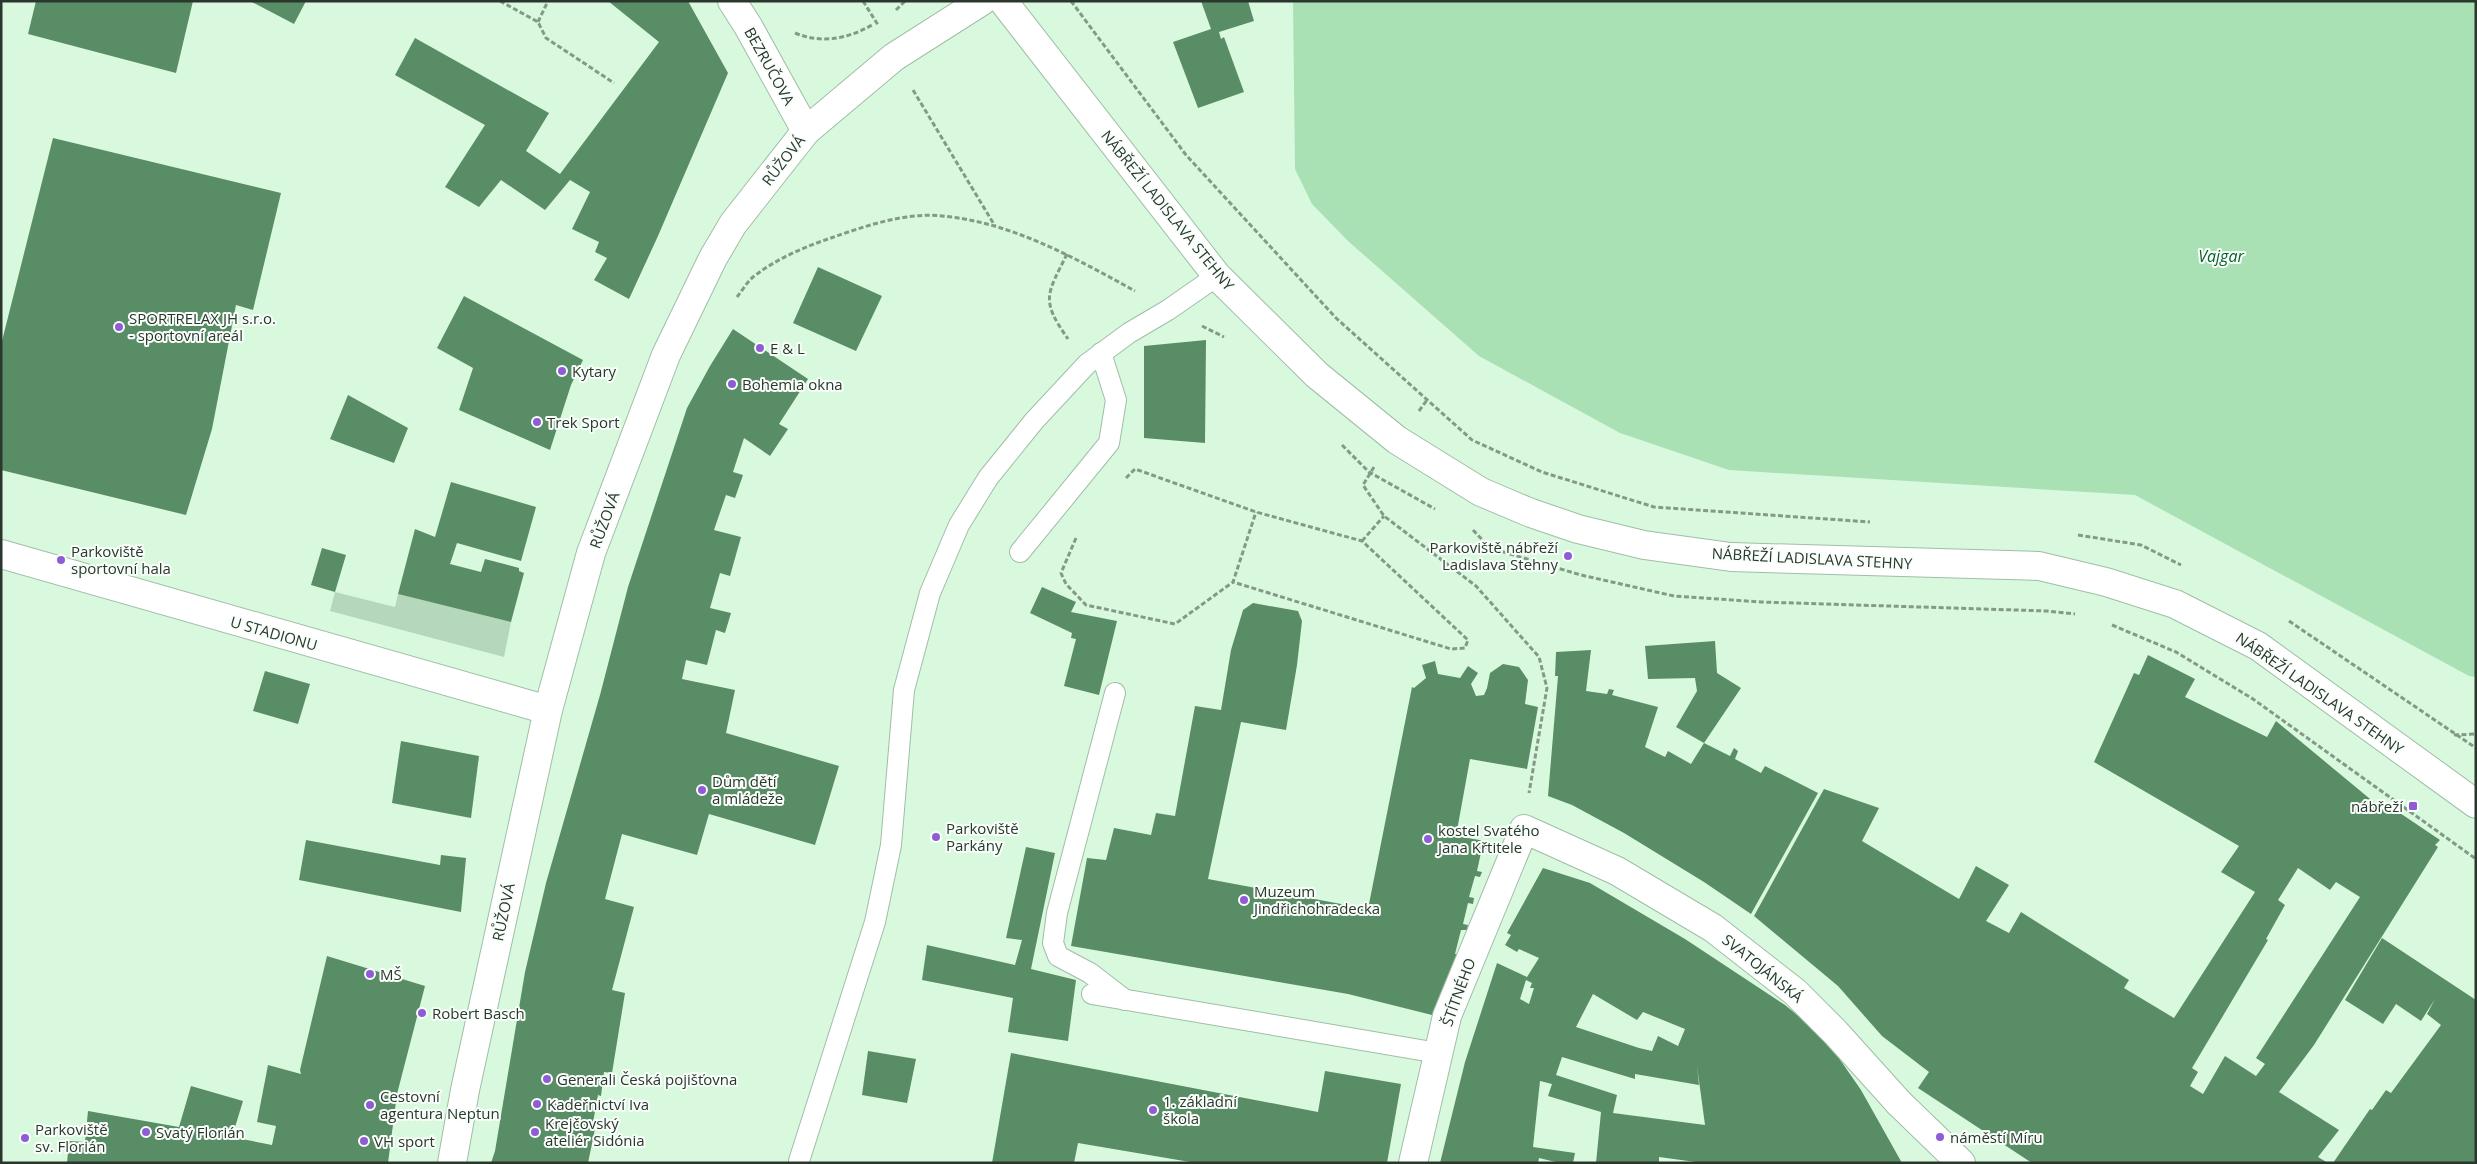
<svg xmlns="http://www.w3.org/2000/svg" width="2477" height="1164" font-family="'Open Sans',sans-serif">
  <style>
    .green { fill: #b5d8bc }
    .water { fill: #a9e1b4 }
    .building { fill: #598d65; fill-rule: evenodd }
    .lines { fill: none; stroke-linecap: round; stroke-linejoin: round }
    .service-casing { stroke: #a0bea6; stroke-width: 22 }
    .pedestrian-casing { stroke: #a0bea6; stroke-width: 30 }
    .minor-casing { stroke: #a0bea6; stroke-width: 30 }
    .path { stroke: #849a88; stroke-width: 3; stroke-dasharray: 5 2.5; stroke-linecap: butt }
    .service { stroke: #fff; stroke-width: 20 }
    .pedestrian { stroke: #fff; stroke-width: 28 }
    .minor { stroke: #fff; stroke-width: 28 }
    .poi-dot { fill: #905cd5; stroke: #f8fef9; stroke-width: 2 }
    .labels { text-anchor: middle; dominant-baseline: central; stroke-width: 4; stroke-linejoin: round; paint-order: stroke }
    .street-label { font-size: 15px; fill: #2b372d; stroke: #f8fef9 }
    .poi-label { font-size: 15px; fill: #2b372d; stroke: #f8fef9; text-anchor: start }
    .water-label { font-size: 16px; font-style: italic; fill: #07612d; stroke: #f8fef9 }
  </style>
  <rect width="100%" height="100%" fill="#d9f9df"/>
  <path class="green" d="M335,592L395,607L398,594L511,622L504,657L330,611Z"/>
  <path class="water" d="M1293,1H2476V677L2469,676L2135,495L1729,470L1620,433L1479,356L1348,241L1312,204L1295,169Z"/>
  <g class="building">
    <path d="M36,1H193L176,73L28,34Z"/>
    <path d="M250,1H306L294,24Z"/>
    <path d="M608,1H688L728,73L658,236L629,299L594,280L607,258L595,252L599,242L572,229L590,192L570,180L545,210L501,180L479,207L445,187L485,125L395,75L415,38L549,113L526,151L560,174L659,42Z"/>
    <path d="M1201,1H1248L1254,21L1219,32L1221,39L1224,37L1244,92L1198,108L1173,42L1211,29Z"/>
    <path d="M53,138L281,193L253,310L236,305L212,429L186,515L1,470V345Z"/>
    <path d="M818,267L882,296L856,351L793,323Z"/>
    <path d="M464,296L583,360L571,385L550,450L459,410L473,368L437,348Z"/>
    <path d="M733,329L808,379L779,424L788,429L770,456L744,438L733,472L743,475L735,498L726,495L714,530L741,537L730,576L720,573L710,608L731,613L725,633L716,630L707,665L686,660L682,679L735,690L726,733L839,766L815,845L709,814L697,855L622,834L605,899L634,907L612,990L625,993L612,1073L604,1072L601,1096L598,1095L592,1128L595,1129L588,1163H491L495,1151L525,972L546,883L600,695L628,587L687,408L710,366Z"/>
    <path d="M1206,340L1205,443L1144,438V346Z"/>
    <path d="M348,395L408,428L394,463L330,439Z"/>
    <path d="M451,482L536,507L521,561L457,543L450,564L481,572L485,559L519,568V571L524,573L511,622L398,594L415,529L435,537Z"/>
    <path d="M322,548L346,555L335,592L311,585Z"/>
    <path d="M1042,587L1076,602L1071,612L1117,621L1099,695L1064,686L1076,639L1071,638L1072,633L1030,613Z"/>
    <path d="M1253,603L1298,611L1302,621L1297,665L1286,730L1241,722L1208,879L1368,909L1412,687L1414,688L1426,678L1422,665L1435,661L1438,674L1460,678L1468,666L1478,673L1471,684L1476,696L1484,695L1487,688L1490,673L1503,664L1519,667L1528,680L1525,704L1538,707L1527,769L1470,759L1456,836L1491,842L1489,850L1482,848L1477,871L1482,872L1480,877L1475,876L1469,897L1474,898L1473,904L1468,903L1463,924L1468,925L1467,930H1461L1455,954H1458L1436,1016L1348,994L1071,946L1087,858L1106,860L1114,828L1151,835L1156,813L1175,816L1195,706L1221,710L1231,650L1243,610Z"/>
    <path d="M1715,641L1717,673L1741,688L1704,743L1730,756L1734,748L1738,751L1735,759L1761,773L1765,766L1818,793L1751,914L1704,882L1624,833L1572,805L1548,796L1558,676H1555L1556,652L1591,650L1586,691L1607,694L1609,689L1614,690L1612,695L1658,707L1645,747L1665,757L1668,751L1691,764L1704,743L1676,727L1697,691L1695,678L1648,679L1645,646Z"/>
    <path d="M2148,655L2195,679L2185,697L2267,737L2276,721L2387,813L2391,807L2440,840L2435,845L2438,847L2314,1045L2279,1092L2339,1130L2318,1157L2328,1163H2032L1918,1088L1929,1072L1882,1036L1838,986L1754,916L1824,789L1879,808L1862,841L1959,899L1976,866L2009,885L1986,921L2009,933L2021,912L2129,980L2124,988L2174,1018L2255,892L2221,872L2239,846L2094,762L2134,673L2139,675ZM2298,868L2330,890L2336,882L2360,897L2256,1058L2265,1064L2256,1076L2225,1056L2203,1094L2190,1086L2198,1072L2192,1068L2268,940L2266,939L2285,905L2278,900Z"/>
    <path d="M265,671L310,684L298,724L253,711Z"/>
    <path d="M401,741L479,756L471,818L392,803Z"/>
    <path d="M306,840L440,865L441,855L466,858L461,912L299,880Z"/>
    <path d="M1026,847L1055,853L1031,969L1076,980L1068,1041L1008,1032L1013,998L922,980L927,945L1015,965L1022,940L1006,938Z"/>
    <path d="M1543,868L1590,883L1685,939L1785,1005L1825,1038L1861,1090L1902,1163H1703L1659,1157V1163H1596L1601,1112L1548,1096L1552,1084L1540,1081L1533,1147L1575,1153L1573,1163H1560L1539,1158L1538,1163H1440L1465,1062L1497,963L1527,977L1539,958L1519,949L1517,952L1505,945L1511,935L1507,933ZM1526,980L1532,983L1530,988H1534L1529,1004L1520,999ZM1593,994L1637,1020L1643,1012L1685,1029L1678,1046L1658,1036L1652,1051L1639,1048L1576,1027ZM1562,1057L1635,1079V1074L1699,1085L1697,1066L1705,1125L1613,1113L1617,1095L1556,1075Z"/>
    <path d="M2382,938L2476,1000V1163H2333L2370,1109L2372,1110L2386,1090L2391,1093L2441,1025L2427,1014L2435,999L2421,1021L2396,1004L2383,1024L2345,1000Z"/>
    <path d="M327,956L425,986L397,1094L388,1163H67L69,1141L85,1142L88,1111L179,1127L191,1086L243,1101L232,1137L272,1145L276,1126L257,1122L268,1065L301,1074L300,1070Z"/>
    <path d="M868,1051L916,1059L907,1103L862,1095Z"/>
    <path d="M1011,1053L1318,1112L1325,1071L1401,1084L1387,1163H1196L1078,1143L1074,1163H992Z"/>
  </g>
  <g class="lines">
    <defs>
      <g id="service">
        <path d="M1020,552L1109,443L1116,400L1101,353"/>
        <path d="M1115,693L1057,913L1053,943L1058,956L1090,973L1125,1000"/>
        <path d="M1092,994L1438,1053"/>
        <path d="M799,1161L875,922L891,845L904,690L930,593L959,525L988,478L1034,421L1087,364L1129,333L1168,310L1217,276"/>
      </g>
      <path id="pedestrian" d="M1413,1163L1447,1016L1524,829L1617,871L1713,928L1795,992L1835,1032L1899,1103"/>
      <g id="minor">
        <path d="M732,1L748,26L806,131"/>
        <path d="M1003,1L1217,276L1317,375L1397,440L1481,492L1531,513L1578,529L1644,545L1731,557L2039,566L2106,582L2175,604L2258,646L2476,804"/>
        <path d="M1,554L548,710"/>
        <path d="M1899,1103L1961,1163"/>
        <path d="M452,1163L465,1090L548,710L591,553L666,355L713,258L733,224L806,131L894,57L982,1"/>
      </g>
    </defs>
    <use href="#service" class="service-casing"/>
    <use href="#pedestrian" class="pedestrian-casing"/>
    <use href="#minor" class="minor-casing"/>
    <g class="path">
      <path d="M500,1L538,22L546,38L614,83"/>
      <path d="M863,1L878,25"/>
      <path d="M1071,1L1186,155L1336,318L1472,440L1542,472L1654,507L1870,522"/>
      <path d="M896,10L905,1"/>
      <path d="M538,22L548,1"/>
      <path d="M795,33C822,44 847,39 872,25"/>
      <path d="M913,90L995,226"/>
      <path d="M1067,254C1047,295 1040,299 1068,339"/>
      <path d="M737,297C742,291 747,282 753,277C776,259 804,247 831,238C865,226 906,212 942,216C1011,222 1075,258 1135,291"/>
      <path d="M1202,326L1224,337"/>
      <path d="M1419,411L1427,400"/>
      <path d="M1342,445L1369,472L1435,509"/>
      <path d="M1374,467L1363,485L1384,516L1476,586L1539,657L1547,688L1529,793"/>
      <path d="M1126,478L1135,469L1256,512L1362,541L1468,640L1465,648L1451,649L1233,582"/>
      <path d="M1473,530L1490,548L1581,575L1674,596L1761,602L2047,611L2075,614"/>
      <path d="M2078,535L2141,545L2181,565"/>
      <path d="M1076,538L1061,573L1066,584L1086,605L1175,624L1233,582L1256,512"/>
      <path d="M1362,541L1384,516"/>
      <path d="M2289,621L2476,748"/>
      <path d="M2112,625L2176,652L2253,699L2476,859"/>
      <path d="M2454,735L2476,734"/>
    </g>
    <use href="#service" class="service"/>
    <use href="#pedestrian" class="pedestrian"/>
    <use href="#minor" class="minor"/>
  </g>
  <g class="poi-dot">
    <circle cx="119" cy="327" r="5"/>
    <circle cx="760" cy="348" r="5"/>
    <circle cx="562" cy="371" r="5"/>
    <circle cx="732" cy="384" r="5"/>
    <circle cx="537" cy="422" r="5"/>
    <circle cx="1568" cy="556" r="5"/>
    <circle cx="61" cy="560" r="5"/>
    <circle cx="702" cy="790" r="5"/>
    <rect x="2408" y="801" width="10" height="10" rx="2.5"/>
    <circle cx="936" cy="837" r="5"/>
    <circle cx="1428" cy="839" r="5"/>
    <circle cx="1244" cy="900" r="5"/>
    <circle cx="370" cy="974" r="5"/>
    <circle cx="422" cy="1013" r="5"/>
    <circle cx="547" cy="1079" r="5"/>
    <circle cx="537" cy="1104" r="5"/>
    <circle cx="370" cy="1105" r="5"/>
    <circle cx="1153" cy="1110" r="5"/>
    <circle cx="146" cy="1132" r="5"/>
    <circle cx="535" cy="1132" r="5"/>
    <circle cx="1940" cy="1137" r="5"/>
    <circle cx="25" cy="1138" r="5"/>
    <circle cx="364" cy="1141" r="5"/>
  </g>
  <g class="labels">
    <g class="street-label">
      <text transform="translate(770 66) rotate(61)">BEZRUČOVA</text>
      <text transform="translate(783 160) rotate(-52)">RŮŽOVÁ</text>
      <text transform="translate(1168 210) rotate(51)">NÁBŘEŽÍ LADISLAVA STEHNY</text>
      <text transform="translate(604 520) rotate(-70)">RŮŽOVÁ</text>
      <text transform="translate(1812 558) rotate(3)">NÁBŘEŽÍ LADISLAVA STEHNY</text>
      <text transform="translate(274 633) rotate(16)">U STADIONU</text>
      <text transform="translate(2320 693) rotate(35)">NÁBŘEŽÍ LADISLAVA STEHNY</text>
      <text transform="translate(503 912) rotate(-78)">RŮŽOVÁ</text>
      <text transform="translate(1763 968) rotate(39)">SVATOJÁNSKÁ</text>
      <text transform="translate(1458 992) rotate(-70)">ŠTÍTNÉHO</text>
    </g>
    <g class="poi-label">
      <text x="129" y="318">SPORTRELAX JH s.r.o.<tspan x="129" dy="17">- sportovní areál</tspan></text>
      <text x="770" y="348">E &amp; L</text>
      <text x="572" y="371">Kytary</text>
      <text x="742" y="384">Bohemia okna</text>
      <text x="547" y="422">Trek Sport</text>
      <text x="1558" y="547" text-anchor="end">Parkoviště nábřeží<tspan x="1558" dy="17">Ladislava Stehny</tspan></text>
      <text x="71" y="551">Parkoviště<tspan x="71" dy="17">sportovní hala</tspan></text>
      <text x="712" y="781">Dům dětí<tspan x="712" dy="17">a mládeže</tspan></text>
      <text x="2403" y="806" text-anchor="end">nábřeží</text>
      <text x="946" y="828">Parkoviště<tspan x="946" dy="17">Parkány</tspan></text>
      <text x="1438" y="830">kostel Svatého<tspan x="1438" dy="17">Jana Křtitele</tspan></text>
      <text x="1254" y="891">Muzeum<tspan x="1254" dy="17">Jindřichohradecka</tspan></text>
      <text x="380" y="974">MŠ</text>
      <text x="432" y="1013">Robert Basch</text>
      <text x="557" y="1079">Generali Česká pojišťovna</text>
      <text x="380" y="1096">Cestovní<tspan x="380" dy="17">agentura Neptun</tspan></text>
      <text x="1163" y="1101">1. základní<tspan x="1163" dy="17">škola</tspan></text>
      <text x="547" y="1104">Kadeřnictví Iva</text>
      <text x="545" y="1123">Krejčovský<tspan x="545" dy="17">ateliér Sidónia</tspan></text>
      <text x="35" y="1129">Parkoviště<tspan x="35" dy="17">sv. Florián</tspan></text>
      <text x="156" y="1132">Svatý Florián</text>
      <text x="1950" y="1137">náměstí Míru</text>
      <text x="374" y="1141">VH sport</text>
    </g>
    <g class="water-label">
      <text x="2221" y="256">Vajgar</text>
    </g>
  </g>
  <rect width="2477" height="1164" fill="none" stroke="#2b372d" stroke-width="5"/>
</svg>
